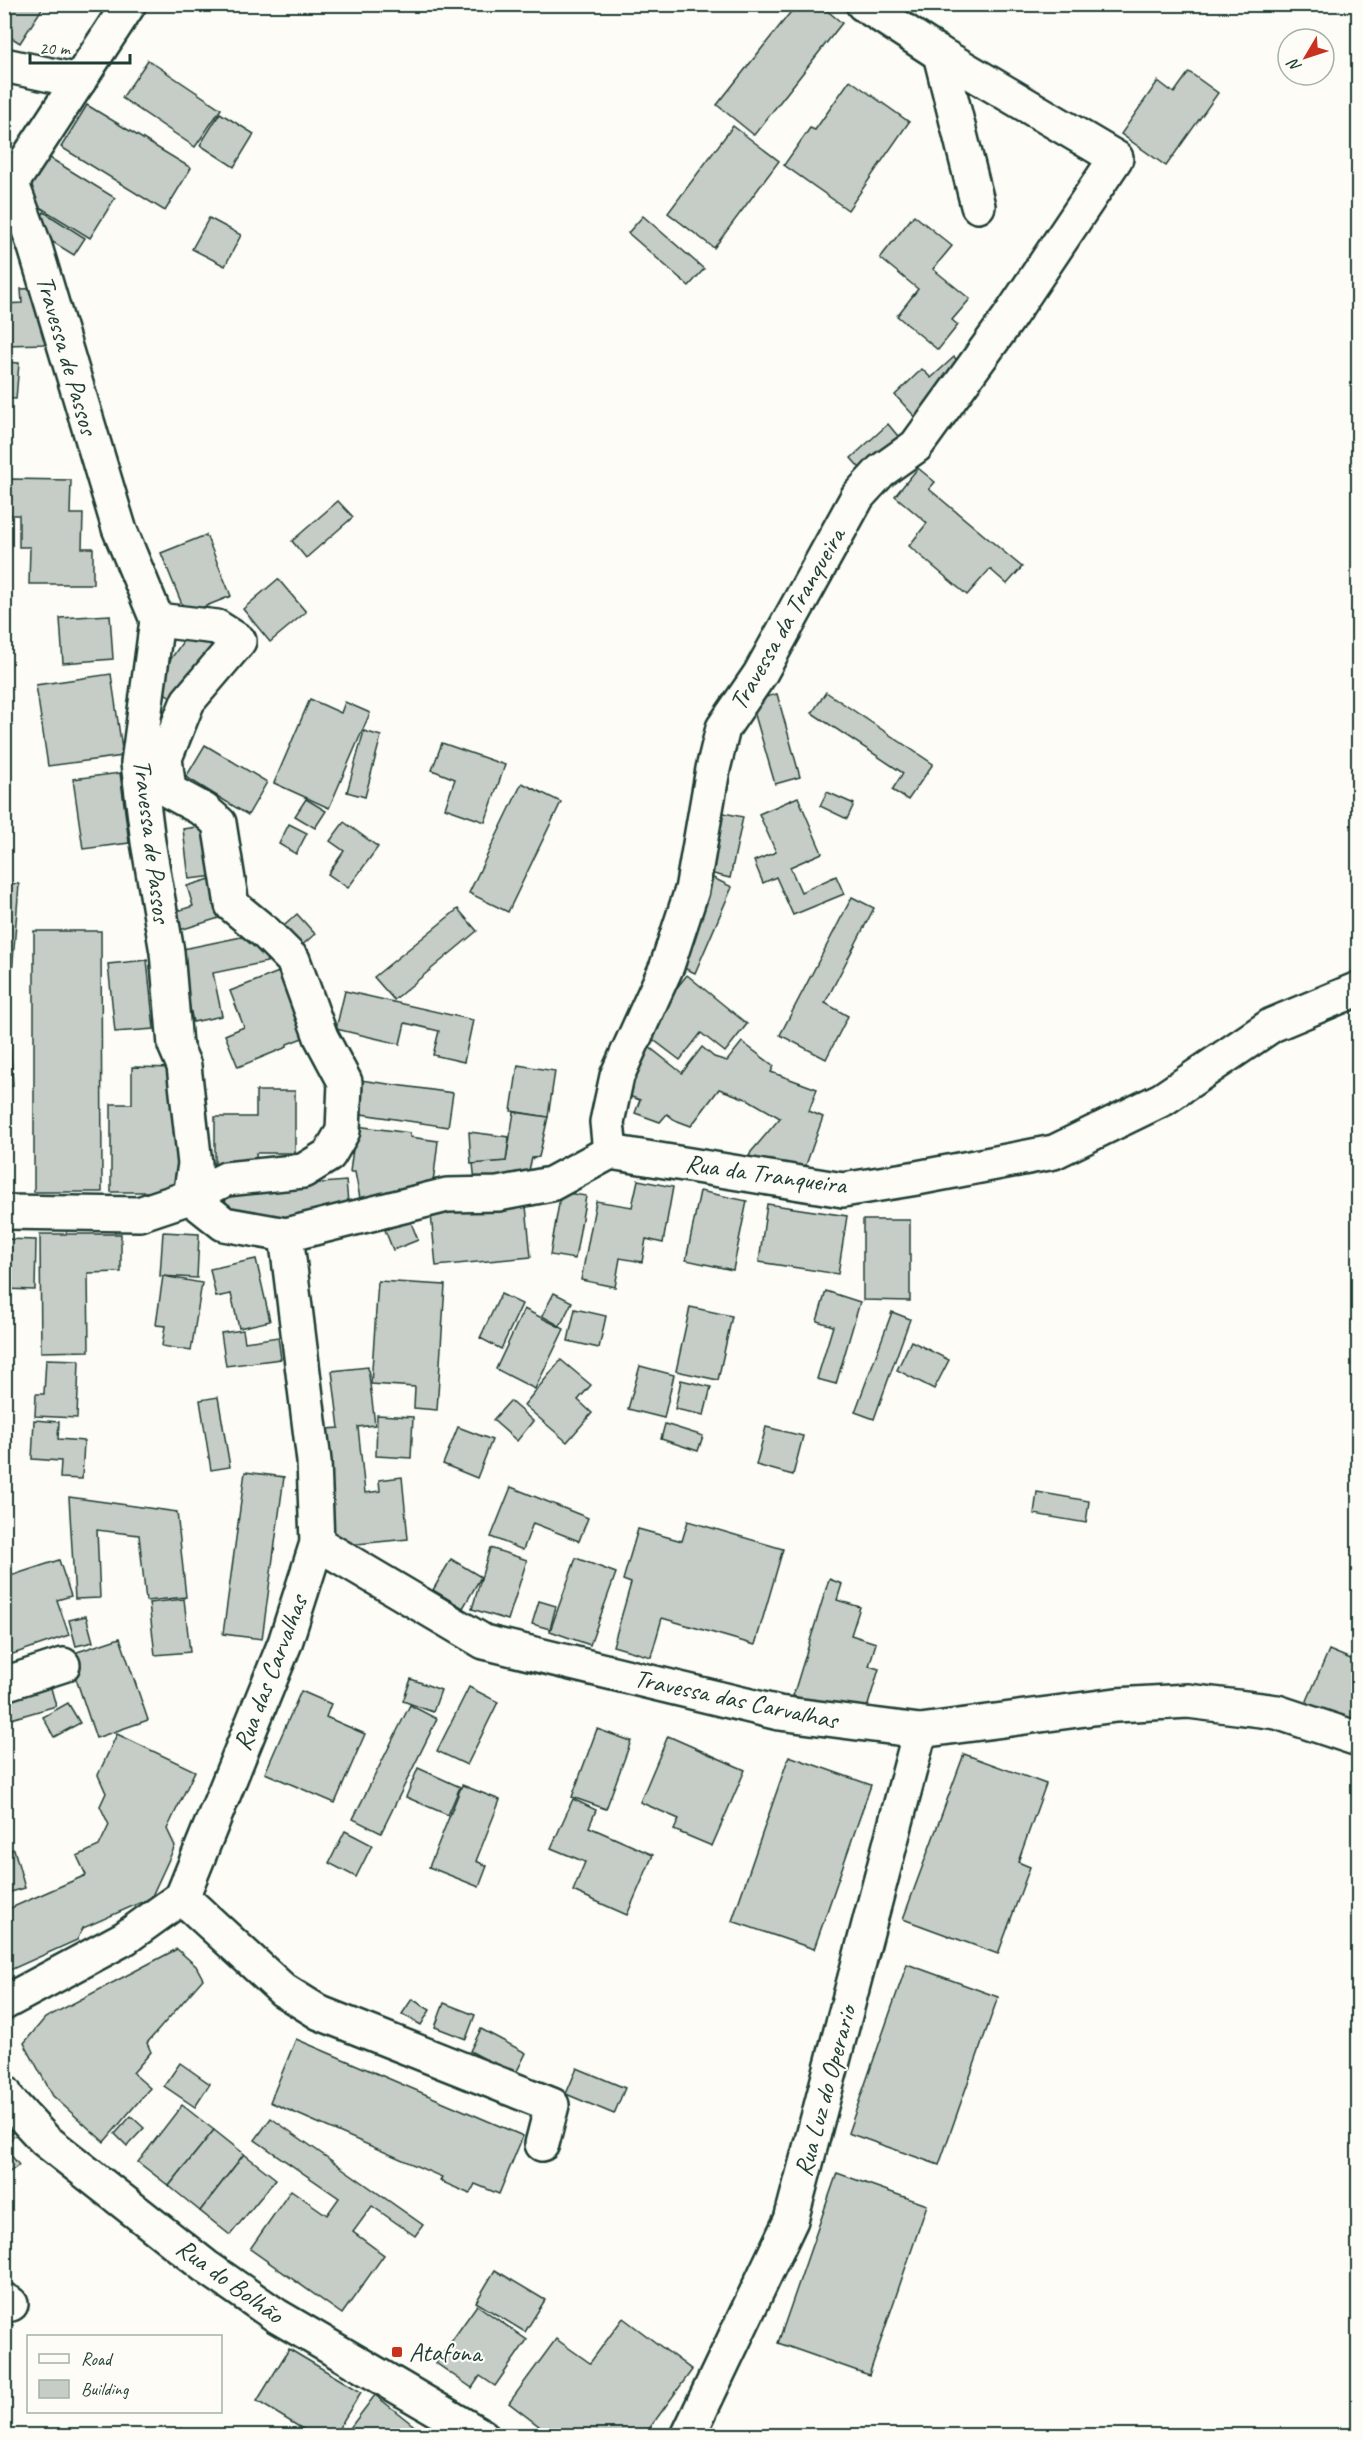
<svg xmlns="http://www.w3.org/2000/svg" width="1363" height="2440" font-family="Caveat,sans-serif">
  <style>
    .building { fill: #c6cdc7; stroke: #1f3d34; stroke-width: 1.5 }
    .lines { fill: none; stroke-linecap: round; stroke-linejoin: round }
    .minor-casing { stroke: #1f3d34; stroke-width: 38 }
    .minor { stroke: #fdfcf7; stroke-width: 33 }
    .poi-dot { fill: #c8321e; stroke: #fdfcf7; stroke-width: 2 }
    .labels { text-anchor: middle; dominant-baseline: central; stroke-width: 4.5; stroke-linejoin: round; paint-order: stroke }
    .street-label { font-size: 26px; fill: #1f3d34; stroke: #fdfcf7 }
    .poi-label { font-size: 26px; fill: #1f3d34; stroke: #fdfcf7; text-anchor: start }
  </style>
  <rect width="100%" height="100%" fill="#fdfcf7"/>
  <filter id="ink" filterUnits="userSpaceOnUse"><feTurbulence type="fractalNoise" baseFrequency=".0167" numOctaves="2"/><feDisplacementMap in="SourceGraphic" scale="12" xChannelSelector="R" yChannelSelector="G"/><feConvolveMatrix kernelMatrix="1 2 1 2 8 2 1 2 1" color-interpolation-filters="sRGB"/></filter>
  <g filter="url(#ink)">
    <g class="building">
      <path d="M4,4H45L20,43L4,33Z"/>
      <path d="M797,4H819L842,23L754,135L717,105Z"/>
      <path d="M148,60L221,109L195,147L122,98Z"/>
      <path d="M1189,72L1218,93L1166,166L1121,134L1158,81L1174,93Z"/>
      <path d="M850,80L909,122L848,210L784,165L810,128L815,130Z"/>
      <path d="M87,105L191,168L165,211L61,147Z"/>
      <path d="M220,113L254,134L234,167L200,145Z"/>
      <path d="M733,126L779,161L714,248L668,213Z"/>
      <path d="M45,155L115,198L90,238L20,195Z"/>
      <path d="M44,212L85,238L74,255L33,230Z"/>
      <path d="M914,215L952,246L933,269L970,299L952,320L958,325L938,350L897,316L918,289L880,258Z"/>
      <path d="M643,216L704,269L689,286L628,233Z"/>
      <path d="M209,218L241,235L225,266L192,249Z"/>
      <path d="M44,288L46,344L4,345V304L22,303L21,289Z"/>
      <path d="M954,357L967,370L917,419L895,395L922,369L931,378Z"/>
      <path d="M4,362L19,363L16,399L4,398Z"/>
      <path d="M888,424L902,441L865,474L851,458Z"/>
      <path d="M918,468L935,482L929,489L1022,567L1007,584L990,569L967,595L909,546L927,523L895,496Z"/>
      <path d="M8,479L71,480L70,514H83L82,548H93V584H29L30,547H19V515H8Z"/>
      <path d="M338,501L353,517L306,558L292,541Z"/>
      <path d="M206,535L231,596L186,614L161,553Z"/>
      <path d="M278,579L306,612L270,642L243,609Z"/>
      <path d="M110,615L113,659L63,663L60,618Z"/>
      <path d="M190,631L218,650L181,704L153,685Z"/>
      <path d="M111,674L123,756L48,766L36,685Z"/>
      <path d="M826,692L933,764L908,800L892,790L903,773L812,713Z"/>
      <path d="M777,694L800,777L775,784L751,701Z"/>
      <path d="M310,699L341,713L345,702L370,713L329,808L274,783Z"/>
      <path d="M364,731L381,736L365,797L347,792Z"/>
      <path d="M442,743L505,765L485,822L445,808L455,779L432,770Z"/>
      <path d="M205,745L267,782L248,815L186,777Z"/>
      <path d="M120,773L129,843L83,849L73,779Z"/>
      <path d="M522,783L561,802L508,912L469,893Z"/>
      <path d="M827,792L854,804L847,819L820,806Z"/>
      <path d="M798,797L822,853L790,867L801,892L836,876L844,894L793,915L776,877L763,883L754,861L776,852L759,814Z"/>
      <path d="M306,799L326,811L315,828L295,816Z"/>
      <path d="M710,810L743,817L730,878L697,870Z"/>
      <path d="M344,822L378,847L348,888L328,874L344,851L330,841Z"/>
      <path d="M218,824L225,875L189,879L183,829Z"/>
      <path d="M289,824L307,833L296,854L279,844Z"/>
      <path d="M707,875L732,887L695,973L670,962Z"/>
      <path d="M220,876L232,914L167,934L162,916L193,906L187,886Z"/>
      <path d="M4,883L19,884L12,974H4Z"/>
      <path d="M852,897L874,908L825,1003L848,1016L826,1059L780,1035Z"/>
      <path d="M458,909L477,931L394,1000L374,977Z"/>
      <path d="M297,914L315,934L293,953L275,934Z"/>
      <path d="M34,931H101L102,1192H34Z"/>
      <path d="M261,933L267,962L213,973L222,1016L193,1022L178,950Z"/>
      <path d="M147,960L154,1029L115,1032L108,964Z"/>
      <path d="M289,968L315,1033L287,1044V1047L238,1067L225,1035L244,1027L230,991Z"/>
      <path d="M687,975L747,1024L725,1052L701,1033L680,1060L642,1031Z"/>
      <path d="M345,991L473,1020L464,1062L433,1055L439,1031L405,1023L400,1044L336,1029Z"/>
      <rect x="4" y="994" width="6" height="16"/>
      <path d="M4,1038H10L13,1086L4,1087Z"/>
      <path d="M742,1042L774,1066L771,1072L817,1089L809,1111L823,1117L801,1179L748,1159L751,1152L780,1118L749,1100L719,1089L691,1126L675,1120L667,1114L660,1122L635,1113L640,1100L618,1092L641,1044L649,1047L682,1073L702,1047L714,1057L727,1061Z"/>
      <path d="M518,1065L555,1071L548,1117L511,1111Z"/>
      <path d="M132,1067L178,1068V1192H111V1104H132Z"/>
      <path d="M360,1080L453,1093L448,1127L355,1113Z"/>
      <path d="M256,1091H295V1153H256L257,1170H215V1117H256Z"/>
      <path d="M514,1112L548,1117L539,1157L532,1158L525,1186L476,1192L473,1163L506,1161Z"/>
      <path d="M4,1124H8L5,1195H4Z"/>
      <path d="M356,1126L410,1133V1137L438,1141L433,1183L360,1198L355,1172H350Z"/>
      <path d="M469,1132L509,1137L506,1161L471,1164Z"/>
      <path d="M638,1180L673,1187L663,1243L646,1239L642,1262L620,1258L615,1287L581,1280L596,1201L632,1207Z"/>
      <path d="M346,1181L349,1213L227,1223L225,1191Z"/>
      <path d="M700,1191L747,1201L733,1270L686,1260Z"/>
      <path d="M561,1192L586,1196L575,1259L550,1255Z"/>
      <path d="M767,1204L847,1216L838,1274L759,1262Z"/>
      <path d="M526,1206L531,1257L436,1266L431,1214Z"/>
      <path d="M410,1220L418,1240L393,1250L385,1230Z"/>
      <path d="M863,1220H910V1301L863,1300Z"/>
      <path d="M163,1232L199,1234L197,1278L160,1276Z"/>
      <path d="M40,1234H121V1272L88,1273L89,1351L41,1352Z"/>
      <path d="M4,1239L36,1240L35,1290L4,1289Z"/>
      <path d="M256,1259L270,1321L239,1328L231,1294L216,1297L210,1269Z"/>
      <path d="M163,1276L202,1283L191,1351L162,1346L165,1326L156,1325Z"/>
      <path d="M378,1281L445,1285L437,1410L414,1408L415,1387L371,1384Z"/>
      <path d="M826,1291L860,1302L836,1384L817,1379L833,1326L817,1321Z"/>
      <path d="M554,1293L572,1302L560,1326L542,1316Z"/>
      <path d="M501,1294L522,1304L501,1349L480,1338Z"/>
      <path d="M690,1307L732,1316L718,1380L676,1371Z"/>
      <path d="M524,1309L564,1329L535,1389L496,1369Z"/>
      <path d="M575,1309L606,1316L599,1348L568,1341Z"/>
      <path d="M892,1312L910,1319L874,1419L855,1412Z"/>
      <path d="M243,1330L245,1342L278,1337L281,1359L226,1366L221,1333Z"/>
      <path d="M911,1341L949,1360L934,1389L897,1370Z"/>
      <path d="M46,1359L79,1360L77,1418L35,1416L36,1394H44Z"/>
      <path d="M561,1360L591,1385L578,1400L592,1413L567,1442L524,1405Z"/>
      <path d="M640,1366L674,1375L664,1418L628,1409Z"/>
      <path d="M368,1367L375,1425L358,1427L365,1493L380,1491L379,1480L402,1477L408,1539L326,1547L314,1430L339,1428L332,1371Z"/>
      <path d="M681,1380L711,1387L704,1415L675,1409Z"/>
      <path d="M218,1397L230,1467L211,1470L200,1400Z"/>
      <path d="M510,1401L533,1421L517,1441L493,1420Z"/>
      <path d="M377,1415L413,1417L411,1458L376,1456Z"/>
      <path d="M34,1420L59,1422L58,1439L84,1441L82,1479L60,1478L61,1461L32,1459Z"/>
      <path d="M665,1424L703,1436L698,1451L661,1439Z"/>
      <path d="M458,1427L492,1440L477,1478L443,1464Z"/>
      <path d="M766,1427L803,1436L793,1475L756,1465Z"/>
      <path d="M245,1472L284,1477L262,1639L223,1634Z"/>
      <path d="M511,1487L588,1518L579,1541L533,1523L523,1550L491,1537Z"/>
      <path d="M1037,1492L1089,1501L1086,1523L1034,1514Z"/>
      <path d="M69,1497L177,1512L186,1597L146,1601L139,1535L97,1530L100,1598L75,1599Z"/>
      <path d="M688,1521L783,1549L755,1645L662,1618L651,1657L613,1646L631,1583L623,1580L638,1529L682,1541Z"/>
      <path d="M490,1548L527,1560L508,1620L472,1609Z"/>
      <path d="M576,1558L616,1573L590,1645L550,1631Z"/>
      <path d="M451,1559L481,1577L463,1608L433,1590Z"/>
      <path d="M59,1560L71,1596L57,1600L69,1635L4,1657V1578Z"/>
      <path d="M829,1579L842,1584L837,1600L860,1607L851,1635L876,1643L869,1666L879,1669L864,1718L793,1696Z"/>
      <path d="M184,1599L190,1652L155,1655L149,1603Z"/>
      <path d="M539,1601L556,1606L550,1629L532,1624Z"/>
      <path d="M86,1616L93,1642L76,1646L69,1620Z"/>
      <path d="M120,1638L148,1720L96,1738L68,1655Z"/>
      <path d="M1329,1650L1358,1662V1734L1303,1710Z"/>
      <path d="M411,1679L441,1690L433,1712L403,1701Z"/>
      <path d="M49,1681L56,1706L4,1721V1694Z"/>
      <path d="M469,1687L498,1702L467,1765L437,1751Z"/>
      <path d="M301,1691L331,1704L326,1717L365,1734L335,1803L265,1773Z"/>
      <path d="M68,1703L80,1723L54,1737L43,1717Z"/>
      <path d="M410,1705L437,1719L381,1833L353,1819Z"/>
      <path d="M597,1729L631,1741L606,1809L572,1797Z"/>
      <path d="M117,1734L195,1771L167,1829L175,1846L151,1898L83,1928L77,1940L8,1971L4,1969V1911L86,1875L77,1856L99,1846L109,1825L100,1806L106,1793L98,1775Z"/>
      <path d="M668,1736L745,1770L712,1846L674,1830L679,1819L640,1802Z"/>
      <path d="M964,1754L1046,1784L1018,1862L1030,1867L998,1954L903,1919Z"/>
      <path d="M789,1756L871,1785L814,1949L732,1921Z"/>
      <path d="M418,1768L460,1787L448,1815L406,1797Z"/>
      <path d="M462,1785L500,1800L476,1861L487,1866L479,1887L429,1867Z"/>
      <path d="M573,1799L596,1810L589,1827L653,1855L627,1915L573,1891L585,1862L551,1848Z"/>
      <path d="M345,1831L372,1845L356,1877L329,1863Z"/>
      <path d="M14,1849L25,1888L4,1894V1852Z"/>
      <path d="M177,1949L196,1966L203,1979L147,2043L151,2052L133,2073L150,2088L104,2142L53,2096L24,2043L45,2018Z"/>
      <path d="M907,1964L998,1997L939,2165L848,2133Z"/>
      <path d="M412,1999L430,2010L421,2025L402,2014Z"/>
      <path d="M444,2003L475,2015L466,2039L435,2027Z"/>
      <path d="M481,2029L526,2053L515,2075L470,2051Z"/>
      <path d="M296,2039L523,2136L499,2194L475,2184L470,2194L440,2181L442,2177L270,2102Z"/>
      <path d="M180,2063L210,2084L195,2107L164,2086Z"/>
      <path d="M577,2068L625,2088L614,2114L566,2094Z"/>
      <path d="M182,2105L214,2130L169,2186L138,2162Z"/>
      <path d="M131,2116L144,2128L127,2146L115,2134Z"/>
      <path d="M271,2118L423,2225L415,2236L372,2206L353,2232L384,2255L342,2314L250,2249L291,2190L327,2215L339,2198L255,2140Z"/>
      <path d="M4,2125L13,2136L6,2149L19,2165L4,2176Z"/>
      <path d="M214,2130L244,2154L200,2211L169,2186Z"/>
      <path d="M244,2154L276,2179L230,2235L200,2211Z"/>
      <path d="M837,2173L927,2205L869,2375L778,2343Z"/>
      <path d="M495,2270L545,2300L525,2332L476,2302Z"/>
      <path d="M477,2305L527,2340L495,2386L480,2376L472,2388L436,2363Z"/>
      <path d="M4,2317L13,2325L4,2334Z"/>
      <path d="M623,2318L692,2370L644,2436H552L509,2403L556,2339L590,2363Z"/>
      <path d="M289,2349L361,2392L334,2436H314L257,2401Z"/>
      <path d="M375,2395L427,2436H344Z"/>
      <path d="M181,2428L191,2436H176Z"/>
    </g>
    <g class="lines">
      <defs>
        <g id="minor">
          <path d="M940,54L978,206"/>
          <path d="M4,65L79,81"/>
          <path d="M12,184L35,247L119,528L157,620L138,763L148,842L167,952L175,1045L184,1066L195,1164L190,1197"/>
          <path d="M4,195L129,4"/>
          <path d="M610,1152L607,1122L617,1076L667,966L692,890L713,769L723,728L760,674L858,496L881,471L916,446L1008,319L1116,158L940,54L863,4"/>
          <path d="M190,1197L224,1224L286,1235L447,1195L498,1194L551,1184L610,1152L843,1190L917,1178L1054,1152L1163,1099L1272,1025L1358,989"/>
          <path d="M4,1212L139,1214L190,1197L226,1179L303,1171L329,1155L343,1131L345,1082L321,1037L293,960L266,933L232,905L219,823L204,810L169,791L165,758L188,701L239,641L217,627L157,620"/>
          <path d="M317,1543L484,1642L779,1713L920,1731L1116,1705L1188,1701L1277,1712L1358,1739"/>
          <path d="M4,1684L63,1665"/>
          <path d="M182,1897L283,1990L320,2013L552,2105L542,2144"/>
          <path d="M4,2003L125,1938L182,1897L285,1643L317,1543L314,1461L286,1235"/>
          <path d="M4,2092L8,2100L45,2140L205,2266L277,2316L482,2436"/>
          <path d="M4,2300L11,2304"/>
          <path d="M688,2436L791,2220L920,1731"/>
        </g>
      </defs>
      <use href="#minor" class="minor-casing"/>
      <use href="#minor" class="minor"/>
    </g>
  </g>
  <rect class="poi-dot" x="391" y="2346" width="12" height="12" rx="3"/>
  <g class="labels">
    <g class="street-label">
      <text transform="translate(67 355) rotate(74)">Travessa de Passos</text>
      <text transform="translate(787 619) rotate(-60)">Travessa da Tranqueira</text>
      <text transform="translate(152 841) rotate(83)">Travessa de Passos</text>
      <text transform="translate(766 1174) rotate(8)">Rua da Tranqueira</text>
      <text transform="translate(270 1673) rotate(-69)">Rua das Carvalhas</text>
      <text transform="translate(736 1699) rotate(12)">Travessa das Carvalhas</text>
      <text transform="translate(825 2091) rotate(-75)">Rua Luz do Operario</text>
      <text transform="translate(230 2281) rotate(36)">Rua do Bolhão</text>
    </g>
    <g class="poi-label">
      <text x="409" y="2352">Atafona</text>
    </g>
  </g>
  <rect width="1363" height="2440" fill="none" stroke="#fdfcf7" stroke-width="24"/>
  <rect x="12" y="12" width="1339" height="2416" fill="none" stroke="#1f3d34" stroke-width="2" filter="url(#ink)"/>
  <rect x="27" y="2335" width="195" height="78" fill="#fdfcf7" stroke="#a4b0a9" stroke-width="1.5"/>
  <rect x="39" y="2354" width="30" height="9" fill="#fdfcf7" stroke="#a4b0a9" stroke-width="1.5"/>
  <text x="81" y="2365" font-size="18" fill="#1f3d34">Road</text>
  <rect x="39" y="2380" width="30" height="18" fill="#c6cdc7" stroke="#a4b0a9" stroke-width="1.5"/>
  <text x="81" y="2395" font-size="18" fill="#1f3d34">Building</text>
  <g transform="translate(1306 57) rotate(231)"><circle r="28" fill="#fdfcf7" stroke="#a4b0a9" stroke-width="1.5"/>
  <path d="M0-4.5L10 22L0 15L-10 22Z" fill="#c8321e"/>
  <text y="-9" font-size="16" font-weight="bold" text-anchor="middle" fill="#1f3d34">N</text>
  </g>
  <path d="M30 54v9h100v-9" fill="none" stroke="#1f3d34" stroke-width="3"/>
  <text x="39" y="54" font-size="18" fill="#1f3d34" stroke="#fdfcf7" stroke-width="4.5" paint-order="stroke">20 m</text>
</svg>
